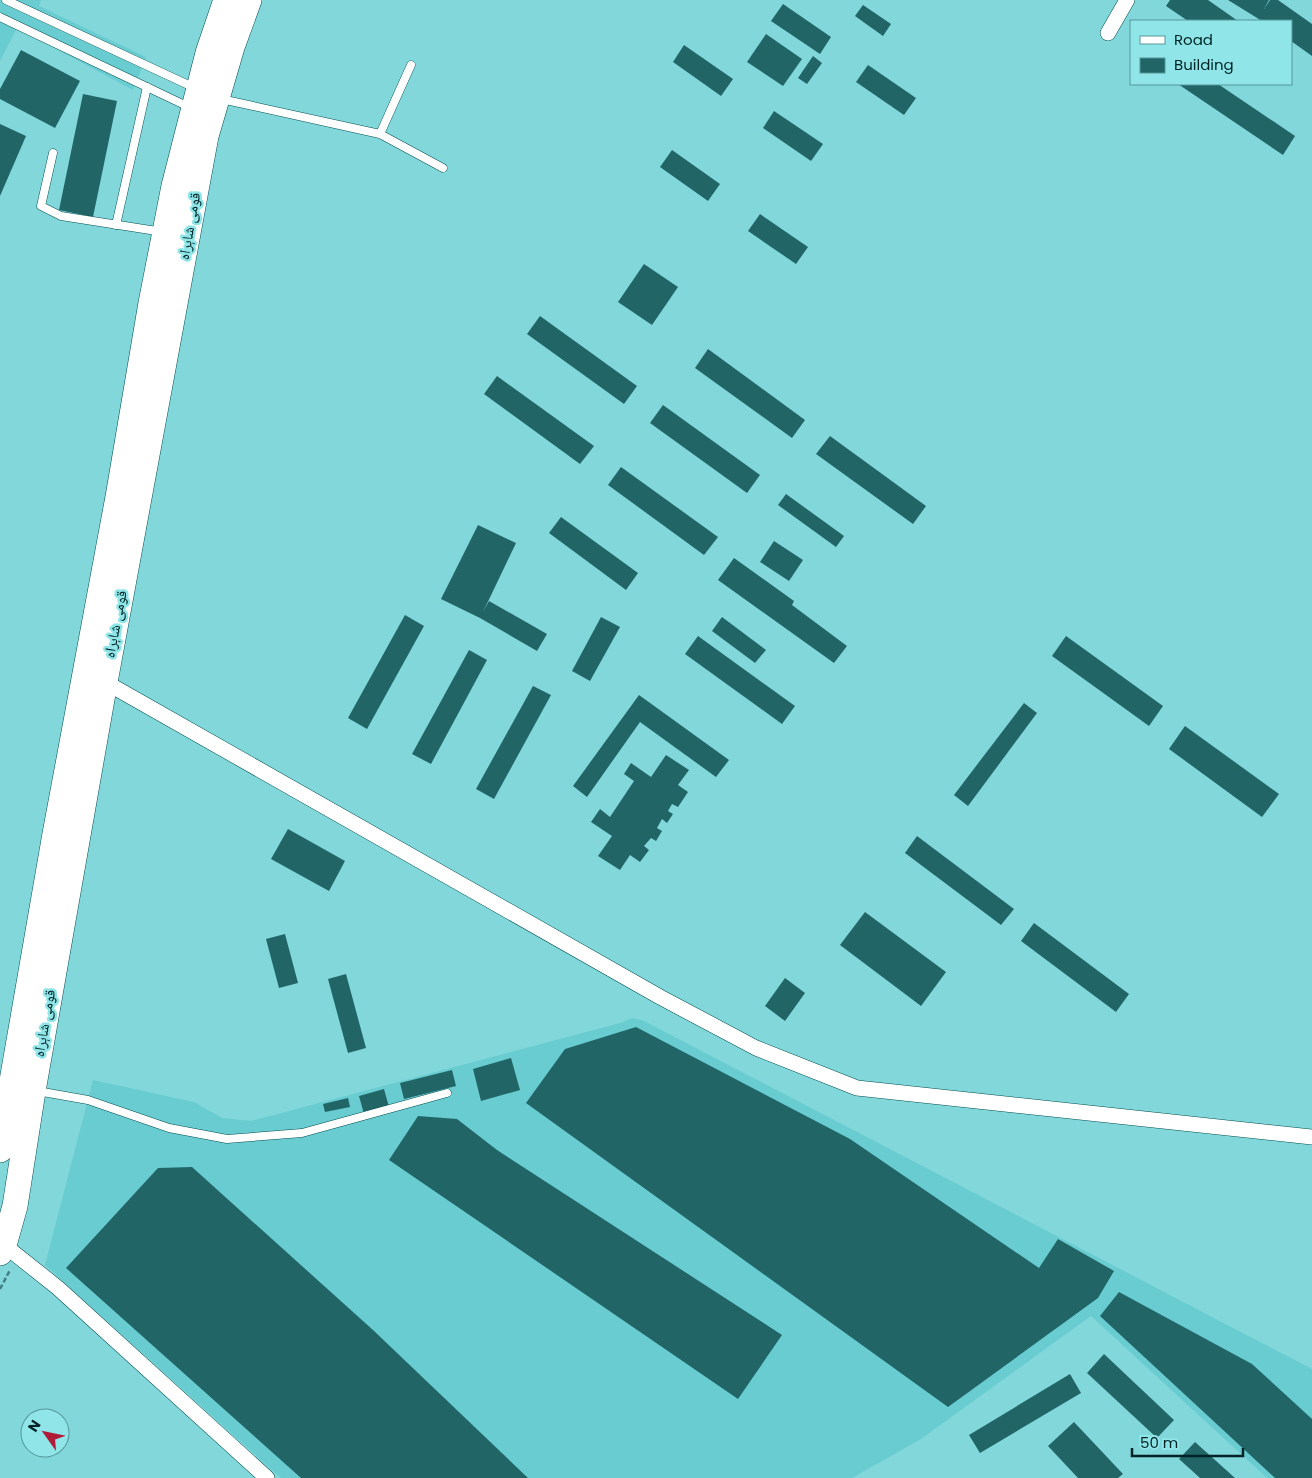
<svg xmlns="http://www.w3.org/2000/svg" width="1312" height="1478" font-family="Poppins,'Noto Naskh Arabic',sans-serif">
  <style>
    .built { fill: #69ccd0 }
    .building { fill: #216567 }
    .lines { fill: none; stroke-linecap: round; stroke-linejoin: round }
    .service-casing { stroke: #004f51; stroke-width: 9 }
    .minor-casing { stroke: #004f51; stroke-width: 16 }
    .trunk-casing { stroke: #004f51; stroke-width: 26 }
    .path { stroke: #438083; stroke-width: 2.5; stroke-dasharray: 5 2.5; stroke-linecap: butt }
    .service { stroke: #fff; stroke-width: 8 }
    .minor { stroke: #fff; stroke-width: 15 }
    .trunk { stroke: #fff; stroke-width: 25 }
    .labels { text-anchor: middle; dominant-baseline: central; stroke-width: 5; stroke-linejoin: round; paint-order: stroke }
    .street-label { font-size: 15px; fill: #002325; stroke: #8fe5e7 }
  </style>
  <rect width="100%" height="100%" fill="#82d7da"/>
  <g class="built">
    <path d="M0,0H41L39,6L146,57L133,90L17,28L0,61Z"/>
    <path d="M633,1018L644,1021L1312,1369V1478H1267L1091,1316L921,1439L852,1478H281L45,1265L93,1080L194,1102L222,1118L251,1121L620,1023Z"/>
  </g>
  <g class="building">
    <path d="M1170,0H1208L1238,21H1188L1166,6Z"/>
    <path d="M1228,0H1269L1264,9L1270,0H1278L1312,24V56L1291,41V21H1262Z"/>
    <path d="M783,4L831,37L820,54L771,21Z"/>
    <path d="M863,5L891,24L883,36L855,16Z"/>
    <path d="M766,34L802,59L783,86L747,62Z"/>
    <path d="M684,45L733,79L721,96L673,62Z"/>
    <path d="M21,50L80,81L55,128L0,99V89Z"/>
    <path d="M813,56L822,63L807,84L798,78Z"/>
    <path d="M868,65L916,98L904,115L856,82Z"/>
    <path d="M1178,84H1218L1295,136L1283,155Z"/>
    <path d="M83,94L117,101L93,217L59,210Z"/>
    <path d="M774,111L823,144L811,161L763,128Z"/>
    <path d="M0,124L26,136L0,196Z"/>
    <path d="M672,150L720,184L708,201L660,167Z"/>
    <path d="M760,214L808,247L796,264L748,231Z"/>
    <path d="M644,264L678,287L652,325L618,302Z"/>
    <path d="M540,316L637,386L624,404L527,334Z"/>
    <path d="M708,349L805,420L792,438L695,368Z"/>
    <path d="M497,376L594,446L580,464L484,394Z"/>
    <path d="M663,405L760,475L747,493L650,423Z"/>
    <path d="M830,436L926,506L913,524L816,454Z"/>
    <path d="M621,467L718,537L704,555L608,485Z"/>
    <path d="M786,494L844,536L836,547L778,505Z"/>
    <path d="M561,517L638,573L626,590L549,533Z"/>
    <path d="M478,525L516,543L483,612L489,601L547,634L537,651L480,618L441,599Z"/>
    <path d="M774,541L803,560L789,581L760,562Z"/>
    <path d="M734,558L794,601L792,605L847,646L834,663L718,580Z"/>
    <path d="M405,615L424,626L367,729L348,718Z"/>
    <path d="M601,617L620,627L590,681L572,671Z"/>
    <path d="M722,617L766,650L755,663L712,631Z"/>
    <path d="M698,636L795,706L782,724L685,654Z"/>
    <path d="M1066,636L1163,706L1149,726L1052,656Z"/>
    <path d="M469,650L487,660L431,764L412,754Z"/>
    <path d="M533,686L551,695L494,799L476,789Z"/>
    <path d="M639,695L729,760L716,777L640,722L587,797L573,786Z"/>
    <path d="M1024,703L1037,713L968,806L954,795Z"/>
    <path d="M1185,726L1279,794L1262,817L1169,749Z"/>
    <path d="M666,755L689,770L678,785L688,792L678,807L672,804L668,811L673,814L667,823L662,819L657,828L662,831L656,841L651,838L644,846L649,850L640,862L630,855L620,870L598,856L612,836L591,822L600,809L610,817L634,781L624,774L631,763L651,777Z"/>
    <path d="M288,829L345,861L329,891L271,859Z"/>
    <path d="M917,836L1014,909L1001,925L905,853Z"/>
    <path d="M865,912L946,972L921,1006L840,945Z"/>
    <path d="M1034,923L1129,994L1116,1012L1021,941Z"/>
    <path d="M285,934L298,983L279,988L266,939Z"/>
    <path d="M346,974L366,1048L348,1053L328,979Z"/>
    <path d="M785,978L805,993L785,1021L765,1006Z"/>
    <path d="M636,1027L850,1139L1039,1268L1058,1239L1114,1271L1098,1298L948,1407L526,1103L565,1049Z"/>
    <path d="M511,1058L520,1090L481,1101L473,1069Z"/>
    <path d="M452,1070L456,1086L404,1099L400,1083Z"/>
    <path d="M384,1089L389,1107L364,1114L359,1096Z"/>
    <path d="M348,1098L350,1107L325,1112L323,1104Z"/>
    <path d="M418,1116L457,1119L497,1150L782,1335L738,1399L389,1160Z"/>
    <path d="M192,1167L373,1330L528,1478H301L66,1268L158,1168Z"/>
    <path d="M1119,1292L1252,1364L1312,1419V1478H1275L1100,1316Z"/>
    <path d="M1104,1354L1174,1420L1157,1438L1087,1373Z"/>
    <path d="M1070,1374L1081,1393L980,1453L969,1435Z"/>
    <path d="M1074,1422L1123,1474L1118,1478H1078L1048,1446Z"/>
    <path d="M1195,1442L1235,1478H1200L1179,1459Z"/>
  </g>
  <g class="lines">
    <defs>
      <g id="service">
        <path d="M6,0L195,88"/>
        <path d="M0,17L191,108"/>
        <path d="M221,99L380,134L443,168"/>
        <path d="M380,134L411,65"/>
        <path d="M53,153L41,206L61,216L163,232"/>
        <path d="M116,225L147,87"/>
        <path d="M37,1091L88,1100L169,1128L227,1139L302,1133L447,1093"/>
      </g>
      <g id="minor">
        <path d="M1108,33L1127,0"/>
        <path d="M105,682L660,997L756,1048L857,1088L1312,1137"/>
        <path d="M4,1245L58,1288L267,1478"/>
      </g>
      <g id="trunk">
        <path d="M0,1150L55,834L118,497L151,303L174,186L208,53L226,0"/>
        <path d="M0,1253L4,1245L15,1206L33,1091L105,682L206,136L232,47L249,0"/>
      </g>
    </defs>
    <use href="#service" class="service-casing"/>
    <use href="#minor" class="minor-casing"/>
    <use href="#trunk" class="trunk-casing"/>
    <path class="path" d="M0,1289L10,1270"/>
    <use href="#service" class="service"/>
    <use href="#minor" class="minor"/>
    <use href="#trunk" class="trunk"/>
  </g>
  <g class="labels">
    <g class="street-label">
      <text transform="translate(189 226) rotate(-80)">قومی شاہراہ</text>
      <text transform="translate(115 624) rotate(-79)">قومی شاہراہ</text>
      <text transform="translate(44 1023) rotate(-80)">قومی شاہراہ</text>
    </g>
  </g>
  <rect x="1130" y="20" width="162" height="65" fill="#8fe5e7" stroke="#569799"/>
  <rect x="1140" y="36" width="25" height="8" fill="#ffffff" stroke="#569799"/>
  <text x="1174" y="45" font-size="15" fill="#002325">Road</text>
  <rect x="1140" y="58" width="25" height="15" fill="#216567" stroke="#569799"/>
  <text x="1174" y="70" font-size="15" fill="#002325">Building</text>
  <g transform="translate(45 1433) rotate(303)"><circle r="24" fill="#8fe5e7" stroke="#569799"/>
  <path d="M0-4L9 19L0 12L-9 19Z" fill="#b01c37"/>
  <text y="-8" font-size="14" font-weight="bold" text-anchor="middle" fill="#002325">N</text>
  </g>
  <path d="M1132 1448v8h111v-8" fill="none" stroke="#002325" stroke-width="2.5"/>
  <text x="1140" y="1448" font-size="15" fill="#002325" stroke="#8fe5e7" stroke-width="4" paint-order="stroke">50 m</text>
</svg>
